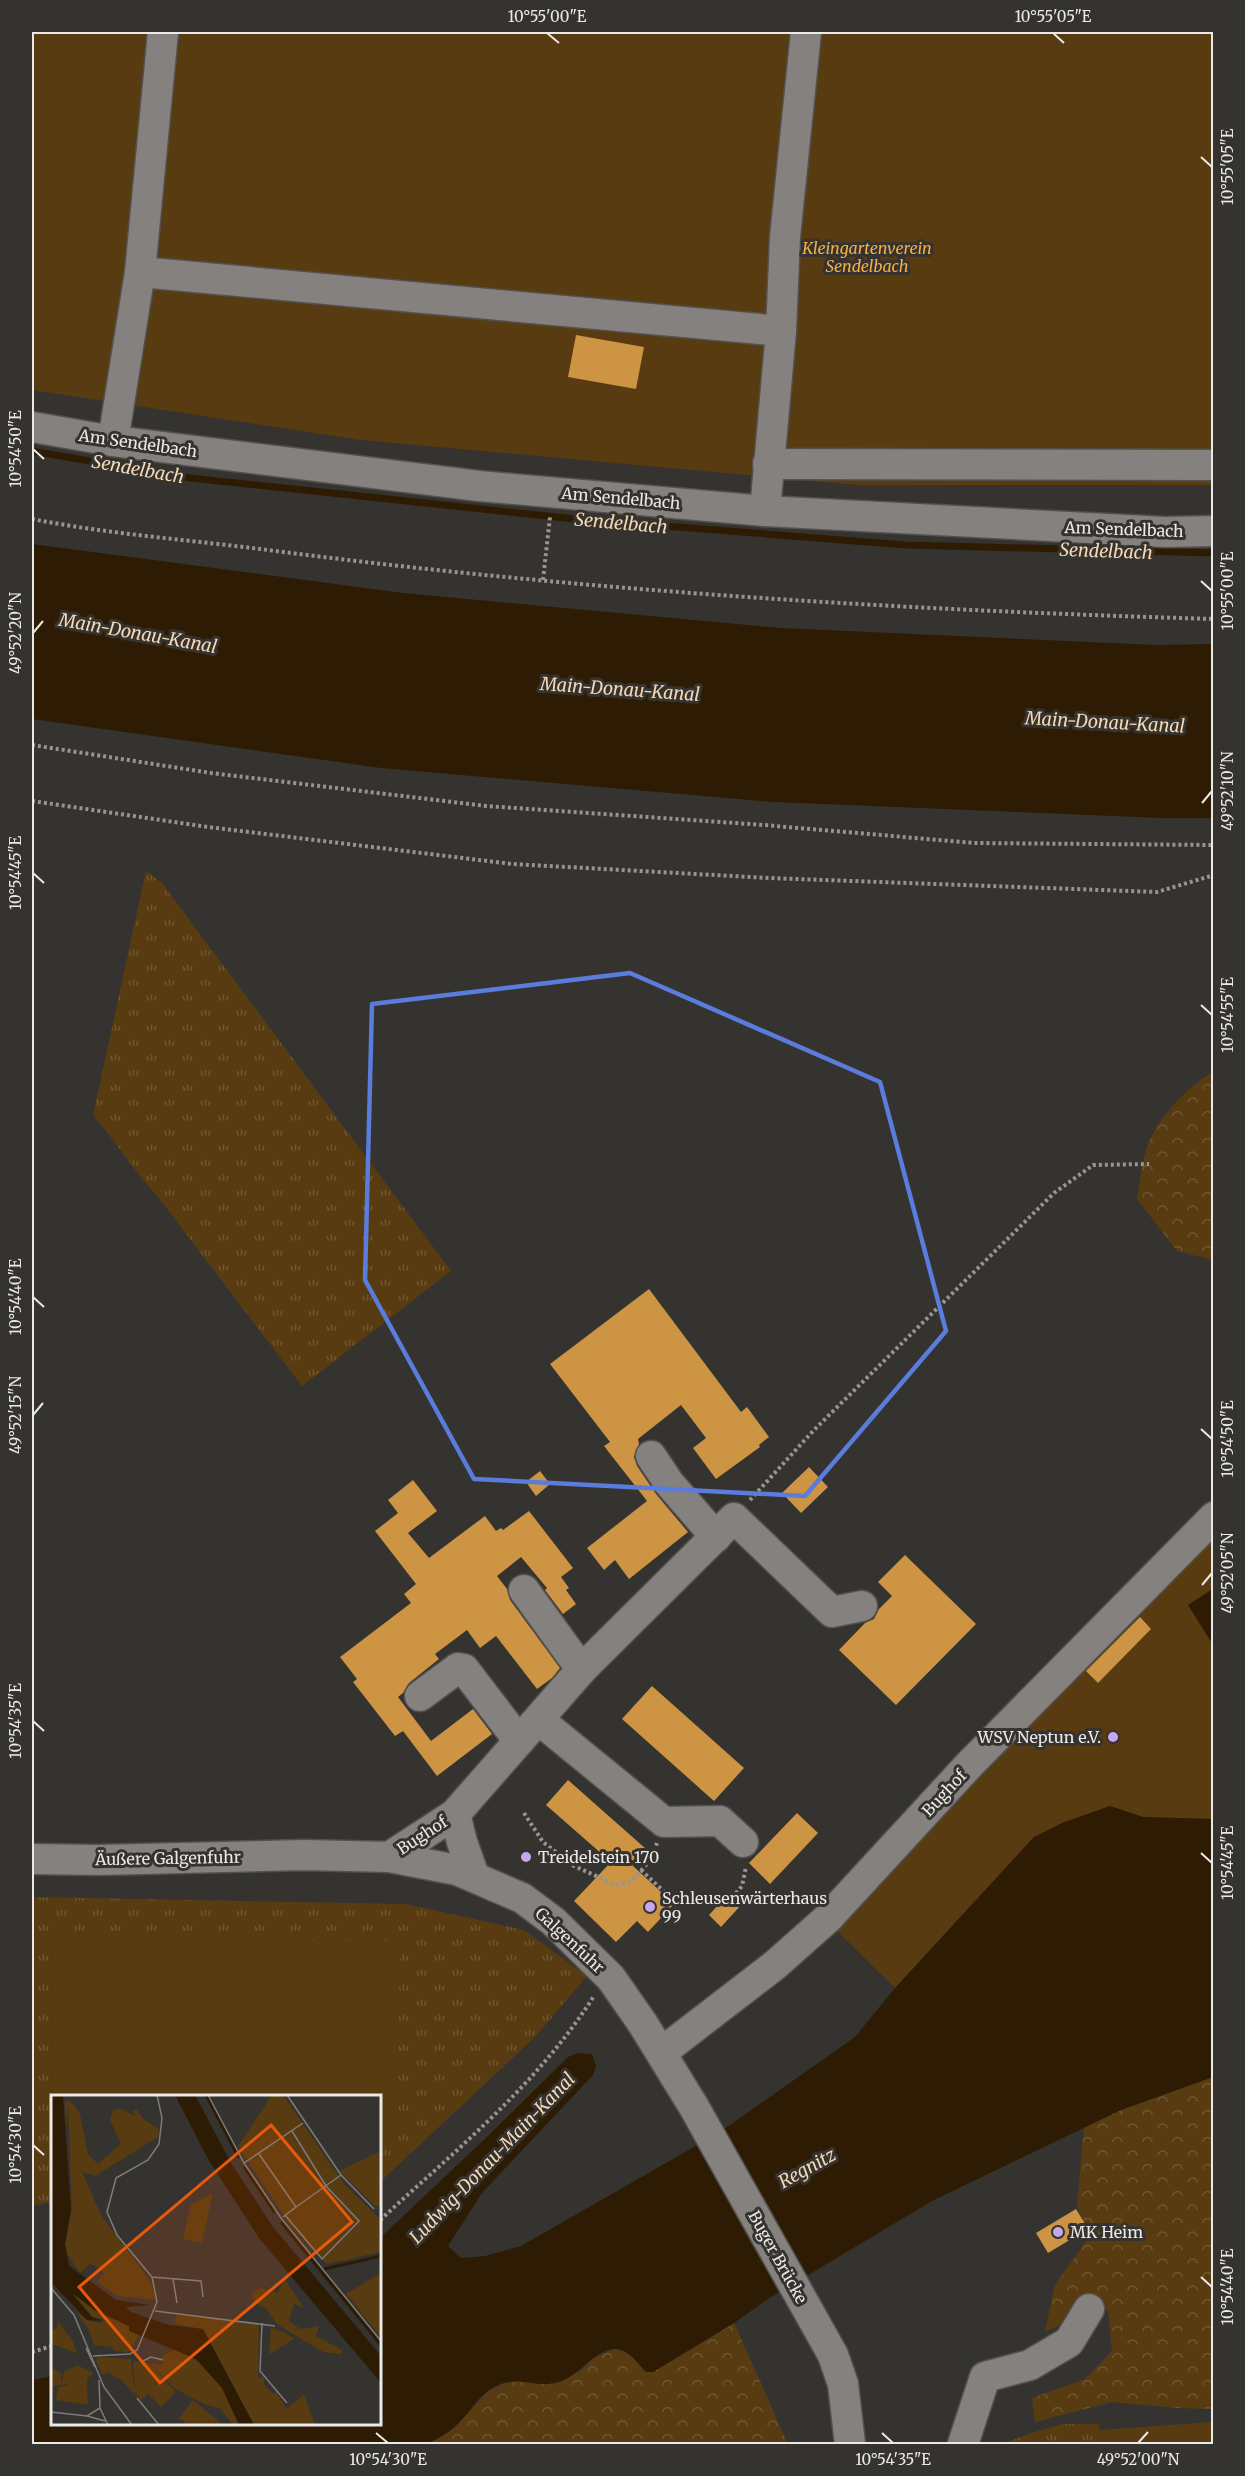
<svg xmlns="http://www.w3.org/2000/svg" width="1245" height="2476" font-family="Merriweather,serif">
  <style>
    .grass { fill: url(#grass-tufts) }
    .forest { fill: url(#forest-crowns) }
    .garden { fill: #583b10 }
    .water { fill: #2d1c03 }
    .lines { fill: none; stroke-linecap: round; stroke-linejoin: round }
    .stream { stroke: #2d1c03; stroke-width: 7 }
    .building { fill: #cc9443 }
    .minor-casing { stroke: #52514e; stroke-width: 33 }
    .path { stroke: #979593; stroke-width: 4; stroke-dasharray: 3 3; stroke-linecap: butt }
    .minor { stroke: #84817e; stroke-width: 30 }
    .marked { fill: none; stroke: #5a7cdc; stroke-width: 4.5; stroke-linejoin: round }
    .ticks { fill: none; stroke: #eae9e7; stroke-width: 2 }
    .poi-dot { fill: #c7a6ef; stroke: #353330; stroke-width: 2 }
    .labels { text-anchor: middle; dominant-baseline: central; stroke-width: 6; stroke-linejoin: round; paint-order: stroke }
    .park-label { font-size: 16px; font-style: italic; fill: #f7af3f; stroke: #353330 }
    .street-label { font-size: 16px; fill: #eae9e7; stroke: #353330 }
    .poi-label { font-size: 16px; fill: #eae9e7; stroke: #353330; text-anchor: start }
    .water-label { font-size: 18px; font-style: italic; fill: #f6d8b3; stroke: #353330 }
    .inset-river { fill: none; stroke: #2d1c03; stroke-width: 3 }
    .inset-road { fill: none; stroke: #7d7c79; stroke-width: 1.5 }
    .view { fill: #e8590c; fill-opacity: 0.15; stroke: #e8590c; stroke-width: 3 }
    .inset-edge { fill: none; stroke: #eae9e7; stroke-width: 3 }
    .neatline { fill: none; stroke: #eae9e7; stroke-width: 2 }
    .ticks-label { font-size: 15px; text-anchor: middle; fill: #eae9e7 }
  </style>
  <defs>
    <pattern id="grass-tufts" width="24" height="20" patternUnits="userSpaceOnUse" patternTransform="scale(1.5)"><rect width="24" height="20" fill="#583b10"/><path d="M3 7l-1-3M5 7V3M7 7l1-3M15 17l-1-3M17 17v-4M19 17l1-3" fill="none" stroke="#705733"/></pattern>
    <pattern id="forest-crowns" width="20" height="18" patternUnits="userSpaceOnUse" patternTransform="scale(1.5)"><rect width="20" height="18" fill="#583b10"/><path d="M2 6a3 3 0 1 1 6 0M12 15a3 3 0 1 1 6 0" fill="none" stroke="#705733"/></pattern>
  </defs>
  <rect width="100%" height="100%" fill="#353330"/>
  <g class="grass">
    <path d="M146,871L162,883L451,1271L302,1386L158,1197C134,1171 116,1142 93,1115Z"/>
    <path d="M32,1897L406,1904L524,1930L587,1976L535,2037L380,2182V2096H52V2202L32,2206Z"/>
    <path d="M1063,2424H1099L1100,2444H1003L1031,2433Z"/>
  </g>
  <g class="forest">
    <path d="M1213,1072V1260L1177,1251L1137,1199C1140,1181 1142,1161 1148,1144C1158,1118 1190,1084 1213,1072Z"/>
    <path d="M1213,2077V2409L1176,2408L1112,2402L1035,2422L1032,2398L1085,2379L1112,2351L1108,2312L1102,2304L1045,2332L1055,2285L1087,2240L1077,2204L1084,2127L1121,2110Z"/>
    <path d="M734,2323L788,2444H426L453,2429L488,2391L505,2383L525,2380L541,2384L580,2371L594,2358L614,2349L625,2352L653,2372Z"/>
  </g>
  <g class="garden">
    <path d="M32,32H1213V485H857L361,440L32,390Z"/>
    <path d="M1213,1533V1819L1143,1817L1110,1806L1034,1837L895,1988L830,1924Z"/>
    <path d="M53,1938L400,1941L397,2145H380V2096H52V2142H51Z"/>
    <path d="M1213,2422V2444H1100L1099,2430Z"/>
  </g>
  <g class="water">
    <path d="M32,544L403,593L781,628L1156,645L1213,644V818H1162L774,802L381,768L32,719Z"/>
    <path d="M1211,1590L1214,1594L1213,1645L1188,1605Z"/>
    <path d="M1110,1806L1143,1817L1213,1819V2077L1121,2110L932,2201L768,2299L734,2323L653,2372H646C638,2364 627,2347 613,2349C592,2352 579,2376 559,2382C534,2390 515,2371 488,2391C479,2397 473,2407 466,2415C455,2428 442,2438 426,2444H32V2380L52,2376V2424H380V2238L489,2135L568,2057L578,2053L592,2054L596,2066L593,2075L482,2193L448,2246L461,2258L485,2256L521,2246L720,2132L855,2037L895,1988L1034,1837L1062,1823Z"/>
  </g>
  <g class="lines">
    <path class="stream" d="M32,451L181,477L575,519L906,545L1214,553"/>
  </g>
  <g class="building">
    <path d="M576,335L644,347L636,389L568,377Z"/>
    <path d="M649,1289L741,1412L747,1407L769,1437L759,1445L760,1447L716,1479L693,1448L706,1438L681,1405L638,1439L639,1444L634,1457L637,1466L656,1494L688,1532L629,1579L615,1560L604,1570L587,1548L647,1501L604,1446L610,1442L550,1364Z"/>
    <path d="M809,1467L828,1487L801,1513L782,1493Z"/>
    <path d="M540,1471L550,1484L536,1496L526,1482Z"/>
    <path d="M413,1480L437,1511L408,1533L429,1558L485,1516L496,1531L501,1528L503,1530L529,1511L573,1568L561,1577L569,1588L566,1590L576,1604L563,1614L545,1590L547,1588L521,1557L497,1576L507,1589L510,1600L560,1668L552,1678L537,1689L496,1636L480,1648L467,1630L435,1654L439,1659L409,1683L403,1693L398,1697L431,1741L473,1709L492,1734L437,1776L403,1731L395,1736L353,1682L357,1679L340,1657L411,1603L404,1594L416,1584L375,1531L398,1513L388,1500Z"/>
    <path d="M905,1555L976,1624L896,1705L839,1650L865,1623L874,1619L879,1609L892,1596L878,1582Z"/>
    <path d="M1140,1617L1151,1629L1098,1683L1086,1671Z"/>
    <path d="M652,1686L744,1768L714,1801L622,1719Z"/>
    <path d="M568,1780L646,1849L632,1865L674,1904L648,1932L637,1921L616,1942L574,1901L611,1862L546,1805Z"/>
    <path d="M797,1813L818,1833L770,1884L749,1863Z"/>
    <path d="M730,1892L742,1904L721,1927L709,1915Z"/>
    <path d="M1076,2209L1088,2229L1048,2253L1036,2233Z"/>
  </g>
  <g class="lines">
    <defs>
      <g id="minor">
        <path d="M140,272L781,331L765,511"/>
        <path d="M781,331L785,237L806,32"/>
        <path d="M32,427L113,441L479,486L765,511L1165,532L1214,531"/>
        <path d="M113,441L140,272L163,32"/>
        <path d="M768,464L1214,465"/>
        <path d="M651,1456L669,1483L716,1537"/>
        <path d="M524,1590L571,1655L583,1668"/>
        <path d="M420,1696L458,1668L464,1669L519,1741"/>
        <path d="M539,1720L664,1822L720,1821L743,1842"/>
        <path d="M455,1814L462,1842L474,1876"/>
        <path d="M389,1857L455,1814L583,1668L734,1518L832,1612L862,1606"/>
        <path d="M32,1859L99,1860L304,1855L389,1857L457,1870L522,1898L553,1921L611,1978L643,2024L694,2107L833,2355L843,2384L850,2444"/>
        <path d="M662,2052L775,1965L828,1918L969,1765L1214,1517"/>
        <path d="M963,2444L985,2377L1030,2365L1069,2342L1089,2309"/>
      </g>
    </defs>
    <use href="#minor" class="minor-casing"/>
    <g class="path">
      <path d="M32,519C108,534 191,540 268,550C581,591 898,610 1214,619"/>
      <path d="M543,580L550,517"/>
      <path d="M32,745L211,773L486,806L764,825L974,843L1214,845"/>
      <path d="M32,801L208,827L512,864L769,878L1157,892L1214,875"/>
      <path d="M750,1500L814,1430L1054,1193L1093,1165L1149,1164"/>
      <path d="M524,1813L543,1842L574,1866L616,1885L632,1881L652,1858L657,1843"/>
      <path d="M641,1870L675,1902L677,1908L667,1920L662,1916"/>
      <path d="M732,1898L742,1886L746,1867"/>
      <path d="M380,2220C456,2150 538,2084 594,1996"/>
      <path d="M32,2352L52,2346"/>
    </g>
    <use href="#minor" class="minor"/>
  </g>
  <path class="marked" d="M630,973L880,1082L946,1331L805,1496L474,1479L365,1280L372,1004Z"/>
  <path class="ticks" d="M547,33L559,43M1053,33L1064,43M1201,157L1212,167M33,449L44,459M1201,581L1212,591M33,633L43,621M1202,803L1212,791M33,873L44,883M1201,1005L1212,1015M33,1297L44,1307M33,1415L43,1403M1201,1429L1212,1439M1202,1585L1212,1573M33,1721L44,1731M1201,1853L1212,1863M33,2145L44,2155M1201,2277L1212,2287M376,2433L388,2443M882,2433L893,2443M1138,2443L1148,2432"/>
  <g class="poi-dot">
    <circle cx="1113" cy="1737" r="6"/>
    <circle cx="526" cy="1857" r="6"/>
    <circle cx="650" cy="1907" r="6"/>
    <circle cx="1058" cy="2232" r="6"/>
  </g>
  <g class="labels">
    <g class="park-label">
      <text x="867" y="248">Kleingartenverein<tspan x="867" dy="18">Sendelbach</tspan></text>
    </g>
    <g class="street-label">
      <text transform="translate(138 443) rotate(8)">Am Sendelbach</text>
      <text transform="translate(621 498) rotate(5)">Am Sendelbach</text>
      <text transform="translate(1124 529) rotate(2)">Am Sendelbach</text>
      <text transform="translate(944 1793) rotate(-47)">Bughof</text>
      <text transform="translate(422 1835) rotate(-33)">Bughof</text>
      <text transform="translate(168 1858) rotate(-1)">Äußere Galgenfuhr</text>
      <text transform="translate(570 1940) rotate(43)">Galgenfuhr</text>
      <text transform="translate(778 2257) rotate(61)">Buger Brücke</text>
    </g>
    <g class="poi-label">
      <text x="1101" y="1737" text-anchor="end">WSV Neptun e.V.</text>
      <text x="538" y="1857">Treidelstein 170</text>
      <text x="662" y="1898">Schleusenwärterhaus<tspan x="662" dy="18">99</tspan></text>
      <text x="1070" y="2232">MK Heim</text>
    </g>
    <g class="water-label">
      <text transform="translate(138 469) rotate(10)">Sendelbach</text>
      <text transform="translate(621 523) rotate(5)">Sendelbach</text>
      <text transform="translate(1106 551) rotate(2)">Sendelbach</text>
      <text transform="translate(138 633) rotate(10)">Main-Donau-Kanal</text>
      <text transform="translate(620 689) rotate(4)">Main-Donau-Kanal</text>
      <text transform="translate(1105 722) rotate(3)">Main-Donau-Kanal</text>
      <text transform="translate(492 2158) rotate(-46)">Ludwig-Donau-Main-Kanal</text>
      <text transform="translate(807 2168) rotate(-29)">Regnitz</text>
    </g>
  </g>
  <g transform="translate(51 2095)">
    <rect width="330" height="330" fill="#353330"/>
    <path d="M17,8L31,77L50,120L99,186L105,205L67,201L46,187L53,178L40,168L29,178L16,159L14,149L21,114ZM162,98L151,148L132,144L140,110ZM220,232L244,243L218,260ZM47,262L80,264L84,300L70,285L58,278L51,280L45,265ZM82,266L95,267L104,274L88,289L97,299L90,305L84,297ZM20,288L29,294L36,291L37,310L5,305L7,293Z" fill="#583b10"/>
    <path d="M14,6L21,7L29,19L37,59L47,69L70,49L59,25L62,15L71,14L84,21L82,15H86L92,24L108,34L107,42L44,81L31,77L17,11L15,34ZM330,56V110L325,112L288,76ZM330,178V242L295,199ZM233,183L253,213L243,209L238,225L249,234L268,231L265,241L291,255L290,259L272,257L227,230L215,214L202,207L201,197L210,193L227,198ZM23,198L45,216L68,225L88,239L78,258L71,257L60,246L65,257L60,252L43,250L39,237L25,216L36,225L50,228L52,224L41,222L21,201ZM7,226L22,247L26,258L0,249V236L7,232ZM126,253L157,273L172,293L188,330H182L169,313L155,310L123,293L100,269L110,270L113,266L107,264ZM26,270L43,278L36,284V291L29,294L20,288L0,292V273L10,278L11,289L13,277Z" fill="#583b10"/>
    <path d="M221,0H232L294,90L330,125V157L275,169L238,128L187,51ZM73,161L95,188L79,201L57,174ZM125,220L208,229L207,282L213,283V289L222,299L225,297L236,314L253,299L264,330H203L152,234L124,229ZM59 248a8 8 0 1 1 16 0a8 8 0 1 1-16 0ZM103,274L125,297L110,312L88,289ZM142,305L169,327L167,330H137L128,323Z" fill="#583b10"/>
    <path d="M0,0H12L20,114L14,149L18,171L65,205L99,210L75,212L80,217L118,230L152,234L203,330H188L171,293L145,264L78,236V231L45,216L21,198L41,222L52,226L36,225L0,187ZM124,0H144L180,68L222,132L330,261V288L208,143L157,64Z" fill="#2d1c03"/>
    <path class="inset-river" d="M155,0L188,63M193,72L224,118M230,127L330,250M273,174L330,161"/>
    <path class="inset-road" d="M157,0L193,68L230,123L330,246M236,0L290,80L323,114M208,59L245,112L232,122M193,68L252,28M245,112L290,80M234,120L271,164L308,126L275,91L241,36M101,182L150,186L152,202M122,184L126,208M0,193L23,220L53,292L81,330M104,216L224,231M211,228L209,276L236,308M35,253L44,272M42,261L79,259L86,255L106,207L101,182L66,140L56,117L65,83L97,65L108,49L111,23L106,0M92,266L100,262L112,265M48,285L49,313L57,330M86,303L108,330M0,317L36,321L49,313M36,321L54,326"/>
    <path class="view" d="M220,30L301,127L109,288L28,192Z"/>
    <rect width="330" height="330" class="inset-edge"/>
  </g>
  <rect width="1245" height="2476" fill="none" stroke="#353330" stroke-width="66"/>
  <rect x="33" y="33" width="1179" height="2410" class="neatline"/>
  <g class="ticks-label">
    <text x="547" y="22">10°55'00"E</text>
    <text x="1053" y="22">10°55'05"E</text>
    <text transform="translate(1228 167) rotate(-90)" y="5">10°55'05"E</text>
    <text transform="translate(16 449) rotate(-90)" y="5">10°54'50"E</text>
    <text transform="translate(1228 591) rotate(-90)" y="5">10°55'00"E</text>
    <text transform="translate(16 633) rotate(-90)" y="5">49°52'20"N</text>
    <text transform="translate(1228 791) rotate(-90)" y="5">49°52'10"N</text>
    <text transform="translate(16 873) rotate(-90)" y="5">10°54'45"E</text>
    <text transform="translate(1228 1015) rotate(-90)" y="5">10°54'55"E</text>
    <text transform="translate(16 1297) rotate(-90)" y="5">10°54'40"E</text>
    <text transform="translate(16 1415) rotate(-90)" y="5">49°52'15"N</text>
    <text transform="translate(1228 1439) rotate(-90)" y="5">10°54'50"E</text>
    <text transform="translate(1228 1573) rotate(-90)" y="5">49°52'05"N</text>
    <text transform="translate(16 1721) rotate(-90)" y="5">10°54'35"E</text>
    <text transform="translate(1228 1863) rotate(-90)" y="5">10°54'45"E</text>
    <text transform="translate(16 2145) rotate(-90)" y="5">10°54'30"E</text>
    <text transform="translate(1228 2287) rotate(-90)" y="5">10°54'40"E</text>
    <text x="388" y="2465">10°54'30"E</text>
    <text x="893" y="2465">10°54'35"E</text>
    <text x="1138" y="2465">49°52'00"N</text>
  </g>
</svg>
